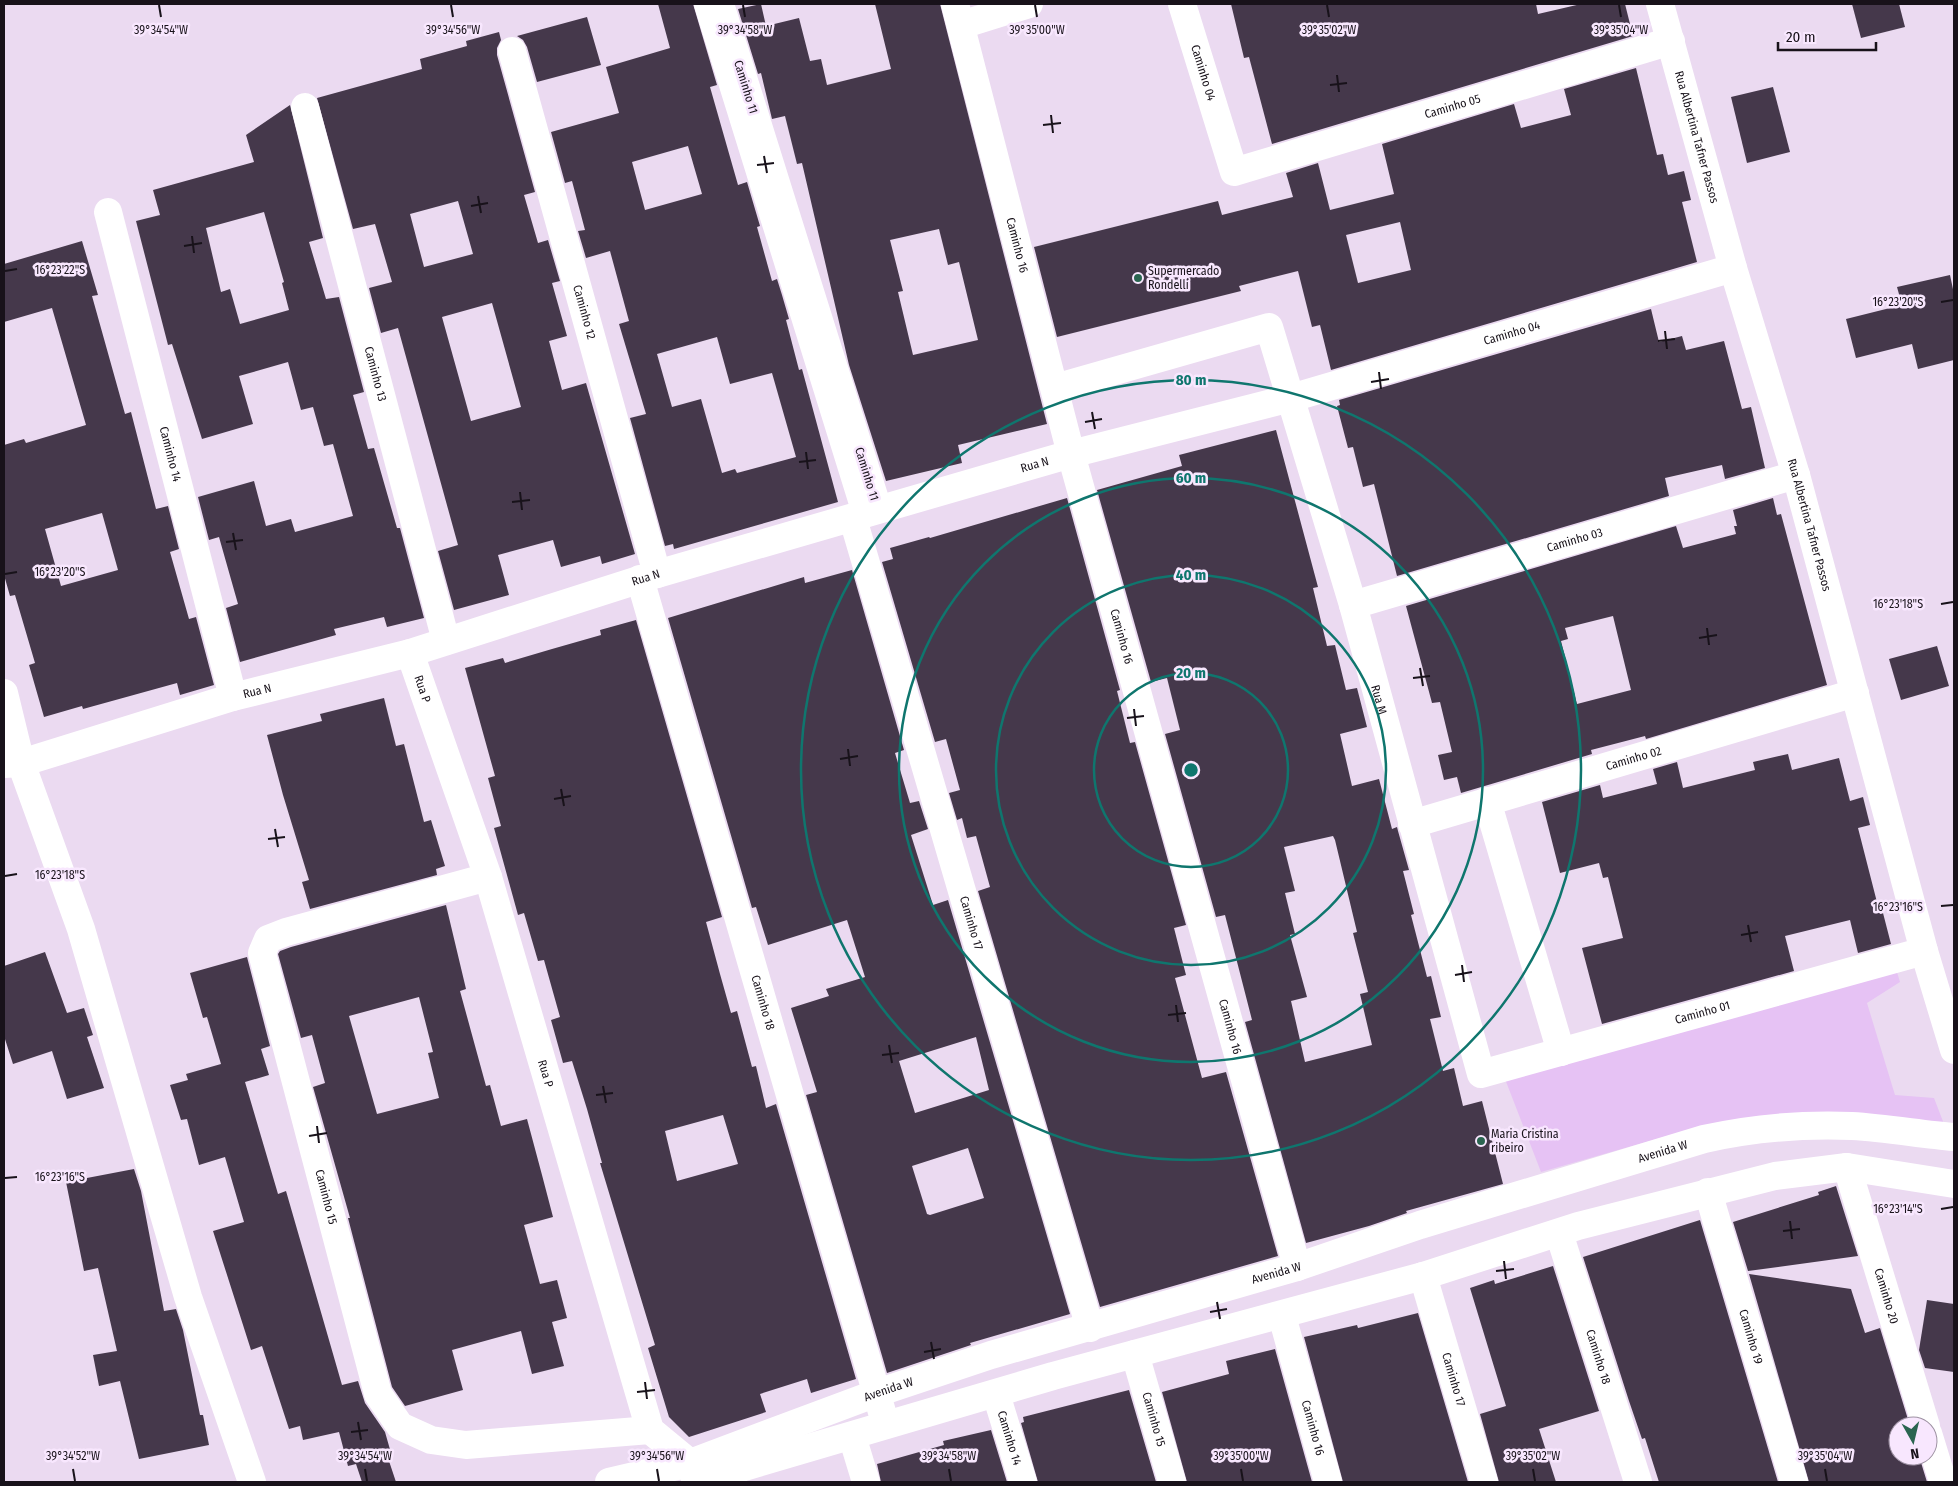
<svg xmlns="http://www.w3.org/2000/svg" width="1958" height="1486" font-family="'Fira Sans Condensed',sans-serif">
  <style>
    .green { fill: #e6c2f4 }
    .building { fill: #45384b; fill-rule: evenodd }
    .lines { fill: none; stroke-linecap: round; stroke-linejoin: round }
    .minor { stroke: #fff; stroke-width: 28 }
    .ticks { fill: none; stroke: #18121a; stroke-width: 2 }
    .ring { fill: none; stroke: #0f766e; stroke-width: 2.5 }
    .poi-dot { fill: #2a6550; stroke: #f8e7fe; stroke-width: 2 }
    .labels { text-anchor: middle; dominant-baseline: central; stroke-width: 5; stroke-linejoin: round; paint-order: stroke }
    .street-label { font-size: 12px; fill: #18121a; stroke: #f8e7fe }
    .poi-label { font-size: 12px; fill: #18121a; stroke: #f8e7fe; text-anchor: start }
    .ticks-label { font-size: 12px; text-anchor: middle; fill: #18121a; stroke: #f8e7fe; stroke-width: 5; stroke-linejoin: round; paint-order: stroke }
    .centre { fill: #0f766e; stroke: #f8e7fe; stroke-width: 2.5 }
    .ring-label { font-size: 15px; text-anchor: middle; font-weight: bold; fill: #0f766e; stroke: #f8e7fe; stroke-width: 5; stroke-linejoin: round; paint-order: stroke }
  </style>
  <rect width="100%" height="100%" fill="#ebdaf1"/>
  <path class="green" d="M1896,969L1900,982L1867,1003L1895,1095L1934,1098L1944,1124L1695,1128L1541,1172L1505,1079Z"/>
  <g class="building">
    <path d="M658,4H693L717,85L710,87L738,185L747,182L760,226L757,227L772,281L777,279L782,295L789,319L786,320L799,370L802,369L838,502L674,549L673,544L665,546L630,418L646,414L619,324L629,321L610,251L586,258L578,231L585,230L572,181L565,183L551,132L619,113L606,67L670,48ZM688,146L702,194L645,210L632,162ZM717,337L730,384L772,373L796,457L737,473L735,469L722,473L701,399L672,407L657,354Z"/>
    <path d="M761,4L766,26L799,18L810,61L821,59L827,85L891,69L875,4H940L1047,424L958,445L962,463L886,481L849,365L802,163L797,164L785,116L772,119L761,73L758,74L738,9ZM939,229L948,265L959,262L978,340L913,355L898,292L903,291L890,240Z"/>
    <path d="M1231,4H1536L1538,14L1581,4H1625L1633,36L1272,144L1249,57L1244,58Z"/>
    <path d="M1852,4H1899L1905,27L1861,38Z"/>
    <path d="M587,17L601,65L537,82L527,47L523,40L517,36Z"/>
    <path d="M499,32L501,40L497,48V55L535,192L524,195L538,243L548,240L560,281L552,283L567,336L549,341L562,390L586,383L635,554L602,564L600,556L561,567L553,540L498,555L509,595L454,610L438,551L458,545L398,328L381,333L369,288L392,282L375,224L353,229L317,98L422,69L420,59L467,46L466,41ZM458,201L473,254L424,267L410,214ZM492,303L521,407L471,421L442,317Z"/>
    <path d="M1636,68L1657,155L1663,154L1668,175L1684,171L1691,200L1682,202L1697,262L1331,370L1320,325L1312,327L1298,271L1239,286L1241,291L1057,337L1034,247L1218,201L1222,215L1293,197L1286,173L1318,163L1330,210L1394,194L1382,144L1514,104L1521,128L1571,115L1564,89ZM1400,222L1411,270L1358,283L1346,235Z"/>
    <path d="M1773,87L1790,152L1747,163L1731,97Z"/>
    <path d="M290,105L323,238L309,242L326,299L339,297L364,392L353,395L368,449L374,448L397,528H400L424,618L387,627L384,617L334,629L336,635L240,662L226,608L238,604L219,537L209,540L198,497L254,481L266,526L291,519L295,532L353,516L333,444L324,446L313,407L301,410L288,362L239,376L253,424L202,439L172,344L168,345L136,221L160,215L153,190L254,162L246,135ZM264,212L284,282L282,283L289,310L240,324L230,289L221,292L206,228Z"/>
    <path d="M82,241L98,295L92,296L125,414L131,412L156,509L168,506L179,549L170,552L189,619L196,617L214,685L180,695L177,683L83,709L82,706L44,717L29,665L35,663L15,595L10,596L4,575V445L24,439L26,443L86,425L52,308L4,322V264ZM102,513L118,570L61,586L45,529Z"/>
    <path d="M1950,275L1954,294V360L1918,369L1912,344L1856,358L1846,319L1902,305L1897,287Z"/>
    <path d="M1651,309L1659,342L1682,336L1686,350L1724,341L1742,409L1751,407L1765,468L1725,479L1722,465L1665,478L1669,496L1397,576L1374,484L1363,487L1353,447L1348,448L1337,406L1340,405L1339,400Z"/>
    <path d="M1276,430L1318,587L1313,588L1327,646L1335,645L1346,690L1357,688L1367,727L1340,734L1352,786L1379,779L1392,829L1397,827L1398,831L1409,870L1403,871L1414,914L1411,915L1427,977L1431,976L1441,1017L1430,1019L1443,1071L1454,1068L1463,1106L1482,1101L1503,1184L1406,1211L1407,1213L1369,1226L1306,1243L1245,1022L1252,1020L1225,915L1216,917L1165,734L1180,730L1167,678L1151,682L1097,490L1182,466L1179,455ZM1333,836L1335,840L1357,932L1353,933L1368,992L1360,994L1372,1045L1305,1062L1291,1001L1307,997L1290,935L1295,934L1285,893L1295,891L1284,847Z"/>
    <path d="M1067,498L1120,690L1117,691L1130,743L1135,742L1186,925L1174,928L1186,975L1175,978L1202,1078L1226,1072L1278,1256L1100,1307L978,891L990,887L976,836L967,838L962,818L957,820L949,793L960,790L946,739L935,742L882,562L893,559L890,548L929,537L930,538Z"/>
    <path d="M1773,498L1777,515L1781,514L1827,685L1646,739L1645,736L1591,750L1592,754L1461,793L1457,777L1444,780L1438,755L1452,752L1440,702L1432,703L1406,606L1676,526L1683,548L1736,534L1734,526H1737L1733,510ZM1613,616L1631,690L1577,704L1561,641L1568,639L1565,628Z"/>
    <path d="M852,570L904,750L895,753L910,803L919,801L928,829L911,835L933,905L948,900L1070,1314L970,1343L971,1345L887,1373L806,1095L817,1092L791,1008L829,996L826,989L865,977L847,920L768,945L756,907L752,908L668,618L804,577L805,583ZM976,1037L989,1090L915,1113L899,1061ZM968,1148L984,1198L930,1215L927,1214L912,1166Z"/>
    <path d="M636,620L722,917L706,922L720,974L731,1013L737,1011L752,1067L756,1066L766,1108L776,1104L856,1379L811,1393L807,1379L760,1394L766,1412L689,1437L669,1417L648,1348L655,1345L600,1163H602L587,1109L572,1061L563,1063L551,1020L560,1017L544,960L538,961L524,913L518,915L494,828L501,826L488,778L495,776L465,668L503,658L505,663L552,649L601,635L600,630ZM723,1115L738,1164L677,1181L665,1131Z"/>
    <path d="M1937,646L1949,686L1901,700L1889,659Z"/>
    <path d="M384,698L396,746L404,744L424,822L431,820L445,866L436,869L437,875L310,909L302,882L309,880L283,795L267,735L322,721L320,714Z"/>
    <path d="M1788,754L1792,770L1839,758L1850,801L1863,797L1870,825L1858,828L1880,914L1883,913L1891,944L1858,953L1850,920L1785,936L1794,971L1602,1024L1582,948L1623,938L1608,877L1603,878L1599,863L1560,873L1542,802L1600,785L1603,798L1657,784L1653,769L1677,762L1683,788L1755,770L1753,762Z"/>
    <path d="M446,905L466,989L460,991L486,1086L490,1085L501,1126L527,1119L542,1175L553,1217L524,1225L540,1284L557,1280L567,1318L552,1322L564,1366L532,1374L521,1331L452,1350L463,1390L405,1406L392,1387L348,1218H350L313,1087L325,1083L312,1035L301,1038L278,954L280,951L291,947ZM419,997L433,1052L428,1053L439,1098L377,1114L349,1016Z"/>
    <path d="M45,952L67,1013L84,1008L93,1035L87,1037L104,1088L67,1099L52,1051L13,1064L4,1036V966Z"/>
    <path d="M247,957L270,1046L261,1049L269,1075L245,1082L278,1194L286,1191L342,1385L358,1381L365,1403L385,1432L391,1453L387,1455L396,1482H362L356,1464L348,1466L339,1432L303,1440L300,1426L289,1429L262,1346L251,1350L213,1231L244,1222L225,1157L199,1165L187,1119L181,1120L170,1085L188,1080L186,1074L221,1064L207,1017L203,1018L190,973Z"/>
    <path d="M134,1169L141,1191L164,1311L176,1309L183,1330L200,1415H203L209,1445L139,1459L120,1381L99,1386L93,1355L117,1351L98,1268L84,1271L66,1182Z"/>
    <path d="M1836,1186L1858,1256L1748,1271L1733,1222L1819,1195L1818,1192Z"/>
    <path d="M1700,1220L1778,1482H1659L1645,1438L1642,1439L1629,1401L1583,1257Z"/>
    <path d="M1553,1266L1599,1411L1539,1429L1556,1482H1499L1480,1414L1506,1406L1470,1288L1494,1280L1495,1284Z"/>
    <path d="M1749,1274L1851,1289L1865,1333L1880,1328L1910,1426H1898V1456H1919L1927,1482H1809Z"/>
    <path d="M1927,1300L1954,1304V1372L1925,1368L1919,1350Z"/>
    <path d="M1418,1313L1468,1482H1343L1304,1337L1357,1325L1358,1328Z"/>
    <path d="M1275,1349L1312,1482H1187L1162,1392L1229,1374L1226,1361Z"/>
    <path d="M1129,1390L1156,1482H1038L1021,1423L1024,1422L1023,1417Z"/>
    <path d="M991,1430L1007,1482H881L877,1464L944,1445L943,1441Z"/>
  </g>
  <g class="lines">
    <g class="minor">
      <path d="M708,4L866,513L878,509L720,4"/>
      <path id="s1" d="M955,4L1071,454L1297,1267"/>
      <path id="s2" d="M1182,4L1234,172L1671,41"/>
      <path id="s3" d="M1660,4L1733,268L1796,475L1924,951L1954,1050"/>
      <path d="M961,25L1029,4"/>
      <path id="s4" d="M512,51L657,574"/>
      <path id="s5" d="M305,107L446,641"/>
      <path id="s6" d="M108,212L233,697"/>
      <path id="s7" d="M1055,388L1269,327L1353,605L1481,1074L1924,951"/>
      <path id="s8" d="M853,519L1090,1328"/>
      <path id="s9" d="M640,579L882,1412"/>
      <path id="s10" d="M1353,605L1796,475"/>
      <path id="s11" d="M410,653L488,877L650,1430L690,1463L694,1476"/>
      <path d="M4,693L21,763L81,929L188,1297L252,1482"/>
      <path id="s12" d="M4,764L21,763L233,697L410,653L657,574L1071,454L1291,398L1733,268"/>
      <path d="M1487,801L1561,1052"/>
      <path id="s13" d="M1412,824L1855,693"/>
      <path id="s14" d="M488,877L286,932L268,939L262,953L378,1394L400,1426L431,1440L466,1445L650,1430"/>
      <path id="s15" d="M1847,1167L1926,1426"/>
      <path id="s16" d="M1708,1192L1794,1482"/>
      <path id="s17" d="M1559,1233L1638,1482"/>
      <path id="s18" d="M1423,1276L1484,1482"/>
      <path id="s19" d="M1282,1316L1328,1482"/>
      <path id="s20" d="M1135,1354L1172,1482"/>
      <path id="s21" d="M996,1394L1023,1482"/>
      <path d="M1928,1433L1943,1482"/>
      <path d="M852,1436L866,1482"/>
      <path id="s22" d="M609,1482L690,1463L877,1393L991,1355L1297,1267L1420,1225L1704,1139C1753,1128 1801,1124 1852,1126C1886,1128 1920,1134 1954,1137"/>
      <path d="M700,1482L744,1467L1053,1376L1423,1276L1578,1226L1775,1176L1847,1167L1954,1184"/>
    </g>
  </g>
  <path class="ticks" d="M159,5L161,17M451,5L453,17M743,5L745,17M1035,5L1037,17M1327,5L1329,17M1619,5L1621,17M1337,75L1339,92M1330,85L1347,83M1051,115L1053,133M1043,125L1061,123M764,156L767,173M757,165L774,163M478,196L481,213M471,206L488,203M192,236L194,253M184,246L202,243M5,271L17,269M1941,302L1953,300M1665,331L1667,349M1658,341L1675,339M1379,372L1381,389M1371,382L1389,379M1092,412L1095,429M1085,422L1102,419M806,452L808,469M799,462L816,460M520,492L522,510M512,502L530,500M233,533L236,550M226,542L243,540M5,574L17,572M1941,604L1953,602M1707,628L1709,645M1699,638L1717,635M1420,668L1423,686M1413,678L1430,676M1134,709L1136,726M1127,718L1144,716M848,749L850,766M840,759L858,756M561,789L564,806M554,799L571,796M275,829L278,847M268,839L285,837M5,876L17,874M1941,906L1953,905M1748,925L1751,942M1741,935L1758,932M1462,965L1464,982M1455,975L1472,972M1176,1005L1178,1022M1168,1015L1186,1013M889,1045L892,1063M882,1055L899,1053M603,1086L606,1103M596,1095L613,1093M317,1126L319,1143M309,1136L327,1133M5,1178L17,1177M1941,1209L1953,1207M1790,1221L1792,1239M1783,1231L1800,1229M1504,1261L1506,1279M1496,1271L1514,1269M1217,1302L1220,1319M1210,1312L1227,1309M931,1342L934,1359M924,1352L941,1349M645,1382L647,1399M637,1392L655,1390M358,1422L361,1440M351,1432L368,1430M73,1469L75,1481M365,1469L367,1481M657,1469L659,1481M949,1469L951,1481M1241,1469L1243,1481M1533,1469L1535,1481M1825,1469L1827,1481"/>
  <g class="ring">
    <circle cx="1191" cy="770" r="97"/>
    <circle cx="1191" cy="770" r="195"/>
    <circle cx="1191" cy="770" r="292"/>
    <circle cx="1191" cy="770" r="390"/>
  </g>
  <g class="poi-dot">
    <circle cx="1138" cy="278" r="5"/>
    <circle cx="1481" cy="1141" r="5"/>
  </g>
  <g class="labels">
    <g class="street-label">
      <text stroke="none"><textPath href="#s2" startOffset="72">Caminho 04</textPath></text>
      <text transform="translate(746 87) rotate(73)">Caminho 11</text>
      <text stroke="none"><textPath href="#s2" startOffset="404">Caminho 05</textPath></text>
      <text stroke="none"><textPath href="#s3" startOffset="138">Rua Albertina Tafner Passos</textPath></text>
      <text stroke="none"><textPath href="#s1" startOffset="249">Caminho 16</textPath></text>
      <text stroke="none"><textPath href="#s4" startOffset="271">Caminho 12</textPath></text>
      <text stroke="none"><textPath href="#s12" startOffset="1569">Caminho 04</textPath></text>
      <text stroke="none"><textPath href="#s5" startOffset="276">Caminho 13</textPath></text>
      <text stroke="none"><textPath href="#s6" startOffset="250">Caminho 14</textPath></text>
      <text stroke="none"><textPath href="#s12" startOffset="1074">Rua N</textPath></text>
      <text transform="translate(867 474) rotate(73)">Caminho 11</text>
      <text stroke="none"><textPath href="#s3" startOffset="542">Rua Albertina Tafner Passos</textPath></text>
      <text stroke="none"><textPath href="#s10" startOffset="231">Caminho 03</textPath></text>
      <text stroke="none"><textPath href="#s12" startOffset="669">Rua N</textPath></text>
      <text stroke="none"><textPath href="#s1" startOffset="654">Caminho 16</textPath></text>
      <text stroke="none"><textPath href="#s11" startOffset="38">Rua P</textPath></text>
      <text stroke="none"><textPath href="#s12" startOffset="264">Rua N</textPath></text>
      <text stroke="none"><textPath href="#s7" startOffset="611">Rua M</textPath></text>
      <text stroke="none"><textPath href="#s13" startOffset="231">Caminho 02</textPath></text>
      <text stroke="none"><textPath href="#s8" startOffset="421">Caminho 17</textPath></text>
      <text stroke="none"><textPath href="#s9" startOffset="441">Caminho 18</textPath></text>
      <text stroke="none"><textPath href="#s7" startOffset="1229">Caminho 01</textPath></text>
      <text stroke="none"><textPath href="#s1" startOffset="1059">Caminho 16</textPath></text>
      <text stroke="none"><textPath href="#s11" startOffset="442">Rua P</textPath></text>
      <text stroke="none"><textPath href="#s22" startOffset="1105">Avenida W</textPath></text>
      <text stroke="none"><textPath href="#s14" startOffset="496">Caminho 15</textPath></text>
      <text stroke="none"><textPath href="#s22" startOffset="700">Avenida W</textPath></text>
      <text stroke="none"><textPath href="#s15" startOffset="135">Caminho 20</textPath></text>
      <text stroke="none"><textPath href="#s16" startOffset="151">Caminho 19</textPath></text>
      <text stroke="none"><textPath href="#s17" startOffset="130">Caminho 18</textPath></text>
      <text stroke="none"><textPath href="#s18" startOffset="108">Caminho 17</textPath></text>
      <text stroke="none"><textPath href="#s22" startOffset="295">Avenida W</textPath></text>
      <text stroke="none"><textPath href="#s20" startOffset="68">Caminho 15</textPath></text>
      <text stroke="none"><textPath href="#s19" startOffset="116">Caminho 16</textPath></text>
      <text stroke="none"><textPath href="#s21" startOffset="46">Caminho 14</textPath></text>
    </g>
    <g class="poi-label">
      <text x="1148" y="271">Supermercado<tspan x="1148" dy="14">Rondelli</tspan></text>
      <text x="1491" y="1134">Maria Cristina<tspan x="1491" dy="14">ribeiro</tspan></text>
    </g>
  </g>
  <g class="ticks-label">
    <text x="161" y="34">39°34'54"W</text>
    <text x="453" y="34">39°34'56"W</text>
    <text x="745" y="34">39°34'58"W</text>
    <text x="1037" y="34">39°35'00"W</text>
    <text x="1329" y="34">39°35'02"W</text>
    <text x="1621" y="34">39°35'04"W</text>
    <text x="60" y="274">16°23'22"S</text>
    <text x="1898" y="306">16°23'20"S</text>
    <text x="60" y="576">16°23'20"S</text>
    <text x="1898" y="608">16°23'18"S</text>
    <text x="60" y="879">16°23'18"S</text>
    <text x="1898" y="911">16°23'16"S</text>
    <text x="60" y="1181">16°23'16"S</text>
    <text x="1898" y="1213">16°23'14"S</text>
    <text x="73" y="1460">39°34'52"W</text>
    <text x="365" y="1460">39°34'54"W</text>
    <text x="657" y="1460">39°34'56"W</text>
    <text x="949" y="1460">39°34'58"W</text>
    <text x="1241" y="1460">39°35'00"W</text>
    <text x="1533" y="1460">39°35'02"W</text>
    <text x="1825" y="1460">39°35'04"W</text>
  </g>
  <circle cx="1191" cy="770" r="8" class="centre"/>
  <g class="ring-label">
    <text x="1191" y="385">80 m</text>
    <text x="1191" y="483">60 m</text>
    <text x="1191" y="580">40 m</text>
    <text x="1191" y="678">20 m</text>
  </g>
  <rect width="1958" height="1486" fill="none" stroke="#18121a" stroke-width="10"/>
  <g transform="translate(1913 1441) rotate(172)"><circle r="24" fill="#f8e7fe" stroke="#9e92a3"/>
  <path d="M0-4L9 19L0 12L-9 19Z" fill="#2a6550"/>
  <text y="-8" font-size="14" font-weight="bold" text-anchor="middle" fill="#18121a">N</text>
  </g>
  <path d="M1778 42v8h98v-8" fill="none" stroke="#18121a" stroke-width="2.5"/>
  <text x="1786" y="42" font-size="15" fill="#18121a" stroke="#f8e7fe" stroke-width="4" paint-order="stroke">20 m</text>
</svg>
